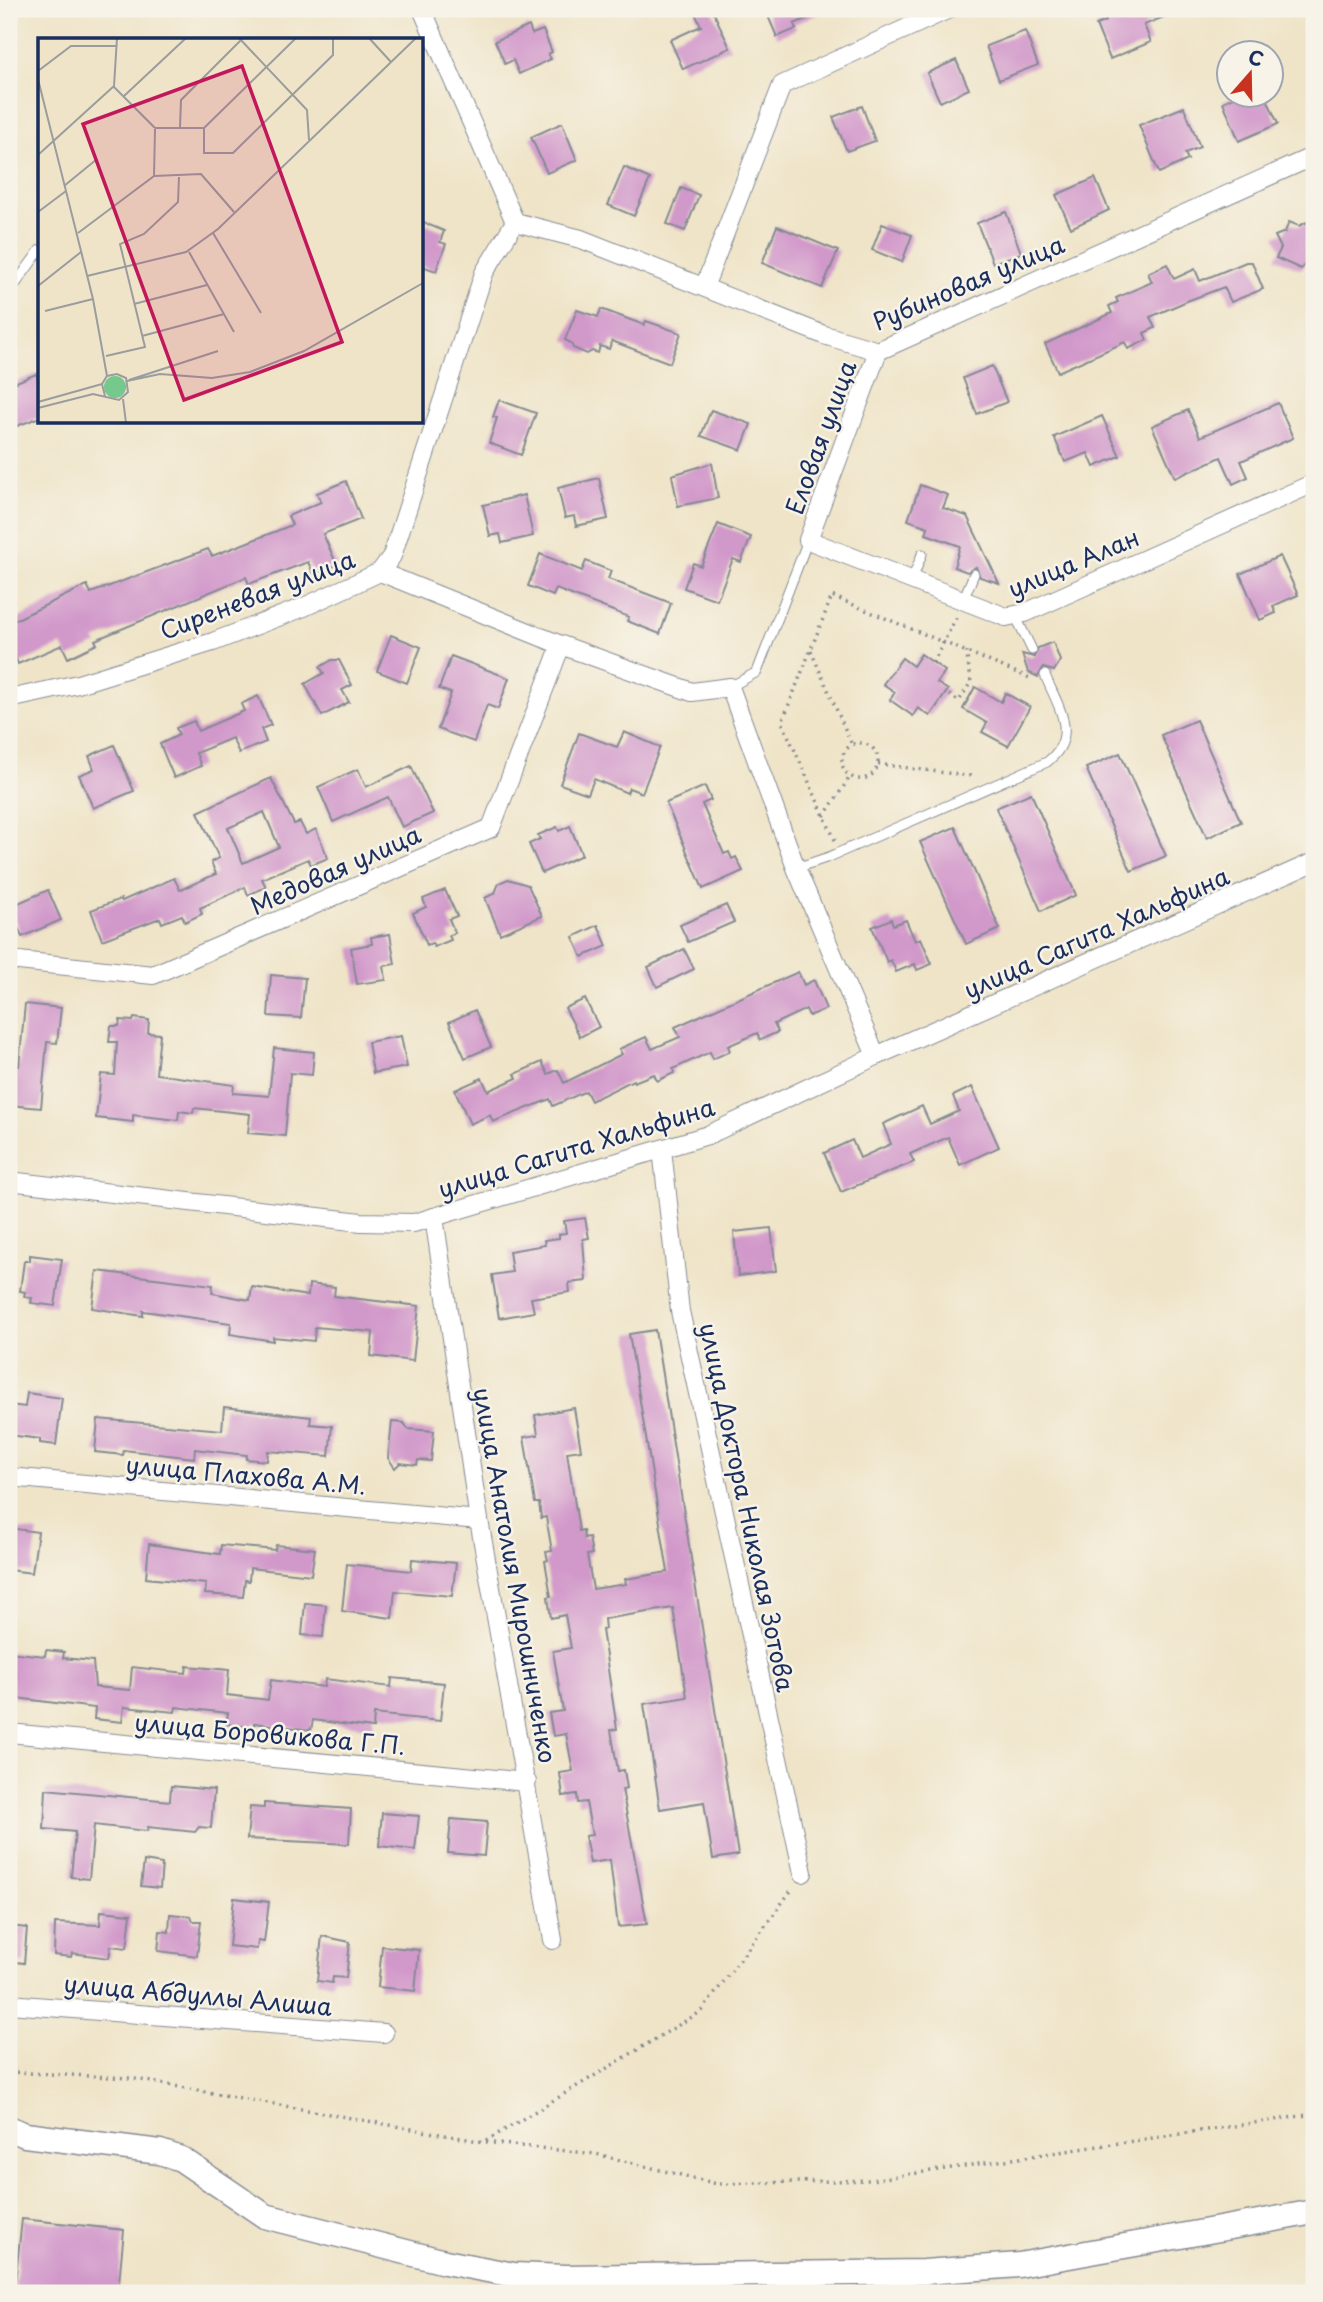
<svg xmlns="http://www.w3.org/2000/svg" width="1323" height="2302" font-family="'Playpen Sans',sans-serif">
  <style>
    .building { fill: #d198ca; fill-rule: evenodd }
    .lines { fill: none; stroke-linecap: round; stroke-linejoin: round }
    .lane-casing { stroke: #858a93; stroke-width: 11 }
    .street-casing { stroke: #858a93; stroke-width: 20 }
    .secondary-casing { stroke: #858a93; stroke-width: 27 }
    .path { stroke: #858a93; stroke-width: 3.5; stroke-dasharray: 2 5; stroke-linecap: butt }
    .lane { stroke: #fff; stroke-width: 9 }
    .street { stroke: #fff; stroke-width: 18 }
    .secondary { stroke: #fff; stroke-width: 24 }
    .labels { text-anchor: middle; dominant-baseline: central; stroke-width: 5; stroke-linejoin: round; paint-order: stroke }
    .street-label { font-size: 24px; fill: #1b2f5e; stroke: #f7f3e8 }
    .inset-road { fill: none; stroke: #9a9c9e; stroke-width: 2 }
    .view { fill: #c2185b; fill-opacity: 0.15; stroke: #c2185b; stroke-width: 3.5 }
    .inset-edge { fill: none; stroke: #1b2f5e; stroke-width: 3.5 }
  </style>
  <rect width="100%" height="100%" fill="#f7f3e8"/>
  <filter id="ink" filterUnits="userSpaceOnUse"><feTurbulence type="fractalNoise" baseFrequency=".0143" numOctaves="2"/><feDisplacementMap in="SourceGraphic" scale="14" xChannelSelector="R" yChannelSelector="G"/><feConvolveMatrix kernelMatrix="1 2 1 2 8 2 1 2 1" color-interpolation-filters="sRGB"/></filter>
  <filter id="wash" filterUnits="userSpaceOnUse"><feTurbulence type="fractalNoise" baseFrequency=".00686" numOctaves="4" result="noise"/><feDisplacementMap in="SourceGraphic" scale="28" xChannelSelector="R" yChannelSelector="G"/><feGaussianBlur stdDeviation="1.57" result="paint"/><feColorMatrix in="noise" values="0 0 0 0 0 0 0 0 0 0 0 0 0 0 0 0 0 1.4 0 .05"/><feComposite in="paint" operator="in"/></filter>
  <g filter="url(#wash)">
    <rect width="100%" height="100%" fill="#efe4c8"/>
    <g id="blocks">
      <g class="building">
        <path d="M704,9H712L730,48L683,69L670,40L701,26L695,13Z"/>
        <path d="M765,9H830L794,24L796,29L777,37Z"/>
        <path d="M1101,9H1183L1144,25L1151,42L1110,59L1096,25L1106,21Z"/>
        <path d="M529,26L532,34L543,30L552,52L548,54L551,59L519,74L513,60L505,64L495,41Z"/>
        <path d="M1025,31L1038,65L999,80L986,46Z"/>
        <path d="M956,60L969,89L940,102L927,73Z"/>
        <path d="M1240,94H1265L1278,124L1239,141L1223,102Z"/>
        <path d="M862,106L875,141L847,151L833,117Z"/>
        <path d="M1184,107L1200,147L1185,153L1188,160L1159,173L1139,125Z"/>
        <path d="M562,123L577,160L547,173L531,137Z"/>
        <path d="M624,167L650,179L634,216L608,205Z"/>
        <path d="M1095,178L1109,210L1071,228L1056,195Z"/>
        <path d="M681,188L699,195L685,231L667,224Z"/>
        <path d="M1006,212L1021,253L993,263L977,223Z"/>
        <path d="M422,222L444,231L440,242L446,244L436,271L422,266Z"/>
        <path d="M1289,222L1299,226L1307,222L1310,227L1314,225V255L1301,269L1276,258L1281,248L1275,236L1285,232Z"/>
        <path d="M882,224L912,235L902,262L872,250Z"/>
        <path d="M777,226L838,251L822,288L762,263Z"/>
        <path d="M1246,262H1252L1263,289L1231,302L1224,287L1187,301L1150,317L1155,328L1144,333L1147,340L1128,349L1125,342L1058,372L1045,344L1112,313L1109,306L1118,302L1116,298L1152,282L1148,273L1167,264L1174,279L1195,269L1200,281Z"/>
        <path d="M601,309L644,325L646,321L681,333L670,363L612,341L609,349L600,346L598,353L592,351L587,354L573,348L571,343L565,340L577,310L598,317Z"/>
        <path d="M992,366L1007,402L977,414L963,378Z"/>
        <path d="M36,374L40,384V417L12,428L9,420V385Z"/>
        <path d="M499,400L536,413L521,455L489,443L497,418L493,417Z"/>
        <path d="M1278,403L1293,438L1241,461L1248,477L1233,484L1221,457L1175,478L1152,426L1188,410L1200,437Z"/>
        <path d="M711,410L751,424L741,450L701,436Z"/>
        <path d="M1102,416L1120,456L1094,467L1088,453L1065,462L1054,437Z"/>
        <path d="M712,463L718,498L678,506L672,475Z"/>
        <path d="M599,478L608,519L576,526L574,516L565,518L558,488Z"/>
        <path d="M346,481L361,519L323,534L337,565L314,575L308,562L249,584L246,577L95,640L97,644L68,658L62,645L18,664L13,652L9,654V623L87,585L91,593L208,549L212,556L292,525L288,516L321,502L317,493Z"/>
        <path d="M920,485L948,495L943,508L967,516L999,583L980,577L976,567L967,572L954,567L960,546L926,534L928,527L908,520Z"/>
        <path d="M524,495L533,536L502,543L500,534L490,536L483,505Z"/>
        <path d="M718,524L751,537L741,562L733,559L717,600L684,588L693,563L701,566Z"/>
        <path d="M540,554L582,571L586,561L611,571L608,579L671,603L660,634L627,621L629,617L556,589L553,596L528,586Z"/>
        <path d="M1280,556L1298,595L1273,606L1276,613L1260,620L1240,574Z"/>
        <path d="M391,635L421,647L407,683L377,671Z"/>
        <path d="M1053,642L1060,661L1054,671L1043,668L1038,677L1028,672L1022,654L1034,657L1038,648Z"/>
        <path d="M921,654L945,671L937,683L948,690L930,716L918,708L913,716L890,700L895,692L883,684L902,658L913,666Z"/>
        <path d="M451,656L509,678L498,709L487,705L474,742L438,729L451,693L439,689Z"/>
        <path d="M332,660H339L352,685L342,690L349,702L322,716L305,684L324,673L320,667Z"/>
        <path d="M975,687L1001,702L1005,693L1030,707L1008,746L982,732L987,723L963,709Z"/>
        <path d="M258,696L271,725L261,729L266,742L239,753L232,738L196,753L201,766L174,778L160,744L179,735L176,728L194,721L198,731L244,711L241,704Z"/>
        <path d="M1196,720L1241,822L1207,838L1161,735Z"/>
        <path d="M624,732L660,747L642,793L629,788L627,793L594,779L588,794L560,784L579,733L617,747Z"/>
        <path d="M114,745L134,791L93,808L79,775L94,769L89,756Z"/>
        <path d="M1120,753L1166,856L1131,871L1086,768Z"/>
        <path d="M411,766L433,813L402,827L388,797L333,822L318,787L358,769L366,787Z"/>
        <path d="M271,778L294,824L300,822L306,834L316,829L328,858L311,865L308,859L262,879L266,887L248,895L245,887L200,908L202,914L185,922L182,915L162,923L160,918L102,940L91,910L121,899L122,901L174,878L180,890L216,874L211,862L219,858L198,812ZM264,812L279,847L243,863L228,828Z"/>
        <path d="M705,786L711,800L702,804L711,825L724,854L729,852L732,859L736,857L743,871L703,889L666,803Z"/>
        <path d="M1031,793L1076,895L1041,911L996,808Z"/>
        <path d="M570,826L582,855L542,873L529,844L540,839L538,835L557,827L559,831Z"/>
        <path d="M955,827L1000,929L966,944L920,842Z"/>
        <path d="M508,879L528,885L542,916L500,934L485,898L495,893L499,883Z"/>
        <path d="M48,890L61,920L22,937L9,907Z"/>
        <path d="M445,890L457,916L449,919L455,933L449,935L451,940L434,947L432,943L427,945L413,913L426,907L423,899Z"/>
        <path d="M726,905L734,922L688,942L680,925Z"/>
        <path d="M891,919L893,925L906,920L915,941L921,938L932,964L917,970L915,964L896,972L891,960L887,962L872,927Z"/>
        <path d="M598,925L607,946L582,957L573,937Z"/>
        <path d="M390,934L395,964L384,966L386,980L357,984L351,948L372,944L371,937Z"/>
        <path d="M684,949L694,969L657,987L648,967Z"/>
        <path d="M798,972L804,985L814,980L826,1009L809,1016L806,1009L774,1024L778,1032L760,1040L757,1033L728,1046L730,1051L713,1059L710,1052L673,1069L674,1073L657,1081L654,1074L634,1082L633,1080L591,1101L586,1091L553,1106L550,1099L493,1122L490,1115L470,1124L455,1090L482,1078L488,1091L517,1078L515,1074L542,1062L548,1074L558,1070L564,1083L622,1054L619,1049L646,1037L652,1049L680,1037L675,1027Z"/>
        <path d="M271,975L305,978L301,1018L268,1016Z"/>
        <path d="M585,999L599,1027L580,1037L565,1008Z"/>
        <path d="M25,1004L61,1008L57,1043L47,1042L41,1108L9,1105L10,1065L19,1066Z"/>
        <path d="M475,1010L491,1047L465,1058L449,1022Z"/>
        <path d="M134,1018L149,1020L148,1033L160,1034L156,1074L234,1085L233,1093L269,1096L274,1048L314,1052L312,1075L290,1073L285,1136L248,1133L250,1114L194,1108L193,1113L179,1111L178,1120L133,1115V1122L96,1118L101,1074L115,1075L117,1042H109L111,1026H119L120,1020L133,1021Z"/>
        <path d="M401,1036L407,1067L373,1073L368,1042Z"/>
        <path d="M972,1087L999,1147L960,1165L948,1137L910,1154L914,1162L841,1192L824,1153L852,1140L860,1158L891,1144L883,1124L922,1106L930,1124L959,1111L953,1096Z"/>
        <path d="M585,1218L589,1238L583,1239L586,1281L569,1283L570,1292L531,1298L534,1312L499,1318L492,1275L512,1272L509,1251L545,1245L544,1240L559,1238V1234L566,1233L564,1221Z"/>
        <path d="M771,1228L776,1271L738,1276L734,1232Z"/>
        <path d="M30,1255L62,1259L55,1306L31,1303L32,1298L24,1297L25,1292L20,1291L24,1261H30Z"/>
        <path d="M97,1271L213,1285L212,1293L250,1300L252,1287L308,1296L309,1284L335,1287L334,1296L419,1306L413,1361L371,1356L373,1332L315,1327L314,1341L273,1337V1341L230,1334L231,1323L143,1311V1316L92,1308Z"/>
        <path d="M655,1330L738,1855L713,1859L704,1802L660,1809L644,1704L687,1697L673,1608L604,1619L605,1629L602,1630L617,1729L611,1730L618,1771L624,1770L627,1788L622,1789L647,1924L618,1927L610,1860L590,1863L585,1836L592,1835L586,1802L578,1803L577,1794L563,1796L560,1773L573,1771L566,1734L553,1736L549,1713L563,1711L553,1651L571,1648L565,1615L551,1618L548,1597L551,1596L545,1561L548,1560L546,1552L552,1551L546,1517L541,1518L539,1503H535L524,1437L538,1435L535,1415L574,1408L581,1450L567,1452L579,1531L583,1530L584,1538L589,1537L592,1554L587,1555L593,1589L626,1584L625,1579L668,1572L629,1334Z"/>
        <path d="M27,1393L62,1398L56,1445L40,1443V1439L9,1435V1405L25,1407Z"/>
        <path d="M224,1407L311,1417L310,1424L332,1426L329,1456L268,1451L267,1461L246,1459L247,1455L195,1449L194,1458L124,1450L123,1455L95,1452L98,1419L222,1430Z"/>
        <path d="M392,1422L404,1423L408,1429L434,1431L431,1461L418,1460L417,1465L400,1463L395,1468L388,1458Z"/>
        <path d="M9,1528L38,1532L32,1573L9,1570Z"/>
        <path d="M149,1544L220,1554L221,1545L275,1550L276,1545L315,1549L311,1575L250,1568L249,1581L245,1580L243,1597L205,1594L206,1584L146,1578Z"/>
        <path d="M412,1559L456,1563L452,1596L395,1591L392,1618L342,1611L347,1564L411,1571Z"/>
        <path d="M305,1603L326,1605L323,1637L302,1635Z"/>
        <path d="M46,1650L64,1652L63,1658L93,1661L95,1687L130,1690L132,1667L186,1673L187,1666L229,1670L227,1695L268,1700L271,1680L324,1687L325,1679L391,1687L392,1678L444,1683L440,1721L374,1714L373,1728L313,1720L311,1730L254,1723V1728L226,1724L228,1713L176,1707L175,1712L124,1707L122,1722L94,1719L95,1708L9,1697V1652L45,1656Z"/>
        <path d="M171,1786L214,1790L211,1828L199,1827L195,1832L148,1827L147,1831L94,1825L89,1879L71,1877L75,1832L44,1829L46,1789L170,1801Z"/>
        <path d="M264,1803L351,1809L349,1844L247,1839L250,1807L264,1808Z"/>
        <path d="M382,1813L419,1816L415,1850L379,1846Z"/>
        <path d="M451,1819L487,1822L484,1856L448,1853Z"/>
        <path d="M144,1861L162,1864L160,1888L141,1886Z"/>
        <path d="M234,1898L269,1902L264,1942L258,1941L257,1949L229,1946Z"/>
        <path d="M101,1911L131,1914L127,1948L111,1946L109,1958L72,1953L71,1957L54,1955L55,1923L100,1925Z"/>
        <path d="M170,1914L191,1916L193,1921H201L197,1956L158,1951L160,1931L169,1932Z"/>
        <path d="M9,1926L27,1928L24,1963L9,1961Z"/>
        <path d="M322,1936L350,1942L346,1978L333,1977L332,1983L317,1981Z"/>
        <path d="M382,1946L419,1950L415,1991L378,1987Z"/>
        <path d="M22,2219L124,2230L118,2293H14Z"/>
      </g>
    </g>
  </g>
  <g filter="url(#ink)">
    <use href="#blocks" fill-opacity="0" stroke="#858a93" stroke-width="2"/>
    <g class="lines">
      <defs>
        <g id="lane">
          <path d="M9,293L40,250"/>
          <path d="M912,580L922,554"/>
          <path d="M963,600L974,574"/>
          <path d="M1015,615L1032,650"/>
          <path d="M730,687L757,672L808,540"/>
          <path d="M796,868L829,857L1047,762C1080,736 1058,707 1045,675"/>
        </g>
        <g id="street">
          <path d="M422,9L515,222"/>
          <path d="M515,222L581,239L824,335L878,351L1314,156"/>
          <path d="M705,285L782,85L949,9"/>
          <path d="M878,351L808,540L1006,617L1025,613L1314,483"/>
          <path d="M380,572L561,645L692,692L730,687L796,868L876,1056"/>
          <path d="M9,699L78,684L213,642L304,607L380,572L392,556L484,273L515,222"/>
          <path d="M9,960L153,975L491,828L561,645"/>
          <path d="M662,1149L680,1311L803,1873"/>
          <path d="M9,1181L361,1222L414,1223L708,1135L876,1056L1314,862"/>
          <path d="M434,1217L479,1520L553,1940"/>
          <path d="M9,1477L479,1520"/>
          <path d="M9,1733L527,1782"/>
          <path d="M9,2004L384,2033"/>
        </g>
        <path id="secondary" d="M9,2128L25,2135L160,2152L181,2159L265,2216L445,2262L514,2275L566,2277L924,2272L1019,2265L1314,2212"/>
      </defs>
      <use href="#lane" class="lane-casing"/>
      <use href="#street" class="street-casing"/>
      <use href="#secondary" class="secondary-casing"/>
      <g class="path">
        <path d="M811,651L852,745"/>
        <path d="M933,663L956,618"/>
        <path d="M949,695L959,701L971,682L966,650"/>
        <circle cx="860" cy="761" r="18"/>
        <path d="M878,764L970,776L971,779"/>
        <path d="M824,816L850,777"/>
        <path d="M835,840L782,722L832,596L1032,679"/>
        <path d="M9,2072L130,2078L484,2142L596,2154L717,2184L871,2180L1314,2114"/>
        <path d="M486,2141L702,2011L793,1888"/>
      </g>
      <use href="#lane" class="lane"/>
      <use href="#street" class="street"/>
      <use href="#secondary" class="secondary"/>
    </g>
  </g>
  <g class="labels">
    <g class="street-label">
      <text transform="translate(968 282) rotate(-23)">Рубиновая улица</text>
      <text transform="translate(820 437) rotate(-70)">Еловая улица</text>
      <text transform="translate(1073 562) rotate(-23)">улица Алан</text>
      <text transform="translate(257 594) rotate(-21)">Сиреневая улица</text>
      <text transform="translate(335 869) rotate(-24)">Медовая улица</text>
      <text transform="translate(1096 932) rotate(-24)">улица Сагита Хальфина</text>
      <text transform="translate(576 1147) rotate(-17)">улица Сагита Хальфина</text>
      <text transform="translate(246 1474) rotate(5)">улица Плахова А.М.</text>
      <text transform="translate(748 1507) rotate(78)">улица Доктора Николая Зотова</text>
      <text transform="translate(516 1575) rotate(80)">улица Анатолия Мирошниченко</text>
      <text transform="translate(270 1733) rotate(5)">улица Боровикова Г.П.</text>
      <text transform="translate(198 1994) rotate(5)">улица Абдуллы Алиша</text>
    </g>
  </g>
  <g transform="translate(38 38)">
    <rect width="385" height="385" fill="#efe4c8"/>
    <path d="M66 349a11 11 0 1 1 22 0a11 11 0 1 1-22 0Z" fill="#76c98c"/>
    <path class="inset-road" d="M201,0L269,72L271,102M331,0L353,24M0,33L33,8H78M0,41L55,261L69,338M76,49L117,90M86,58L148,0M142,89L143,62L205,0M117,90H166L258,0M166,90V115H195L295,17V0M0,117L76,48L79,0M116,138L163,136L196,174M26,148L59,121M0,174L28,153M40,195L116,138L117,91M175,195L223,275M151,214L196,294M49,238L148,214L180,191L378,0M0,248L43,214M96,266L169,247M7,273L55,261M104,298L186,276M68,318L107,309L82,206L106,196L140,164L141,139M91,342L180,313M89,343L122,336L174,340L212,334L266,313L385,245M85,361L88,385M0,364L64,346M0,370L55,356L81,362L90,354L88,340L79,336L69,338L64,346L67,358"/>
    <path class="view" d="M204,28L304,304L146,362L45,86Z"/>
    <rect width="385" height="385" class="inset-edge"/>
  </g>
  <rect width="1323" height="2302" fill="none" stroke="#f7f3e8" stroke-width="35"/>
  <g transform="translate(1250 74) rotate(20)"><circle r="33" fill="#f7f3e8" stroke="#9fa5b1" stroke-width="2"/>
  <path d="M0-5L12 26L0 18L-12 26Z" fill="#c8321e"/>
  <text y="-10" font-size="19" font-weight="bold" text-anchor="middle" fill="#1b2f5e">С</text>
  </g>
</svg>
